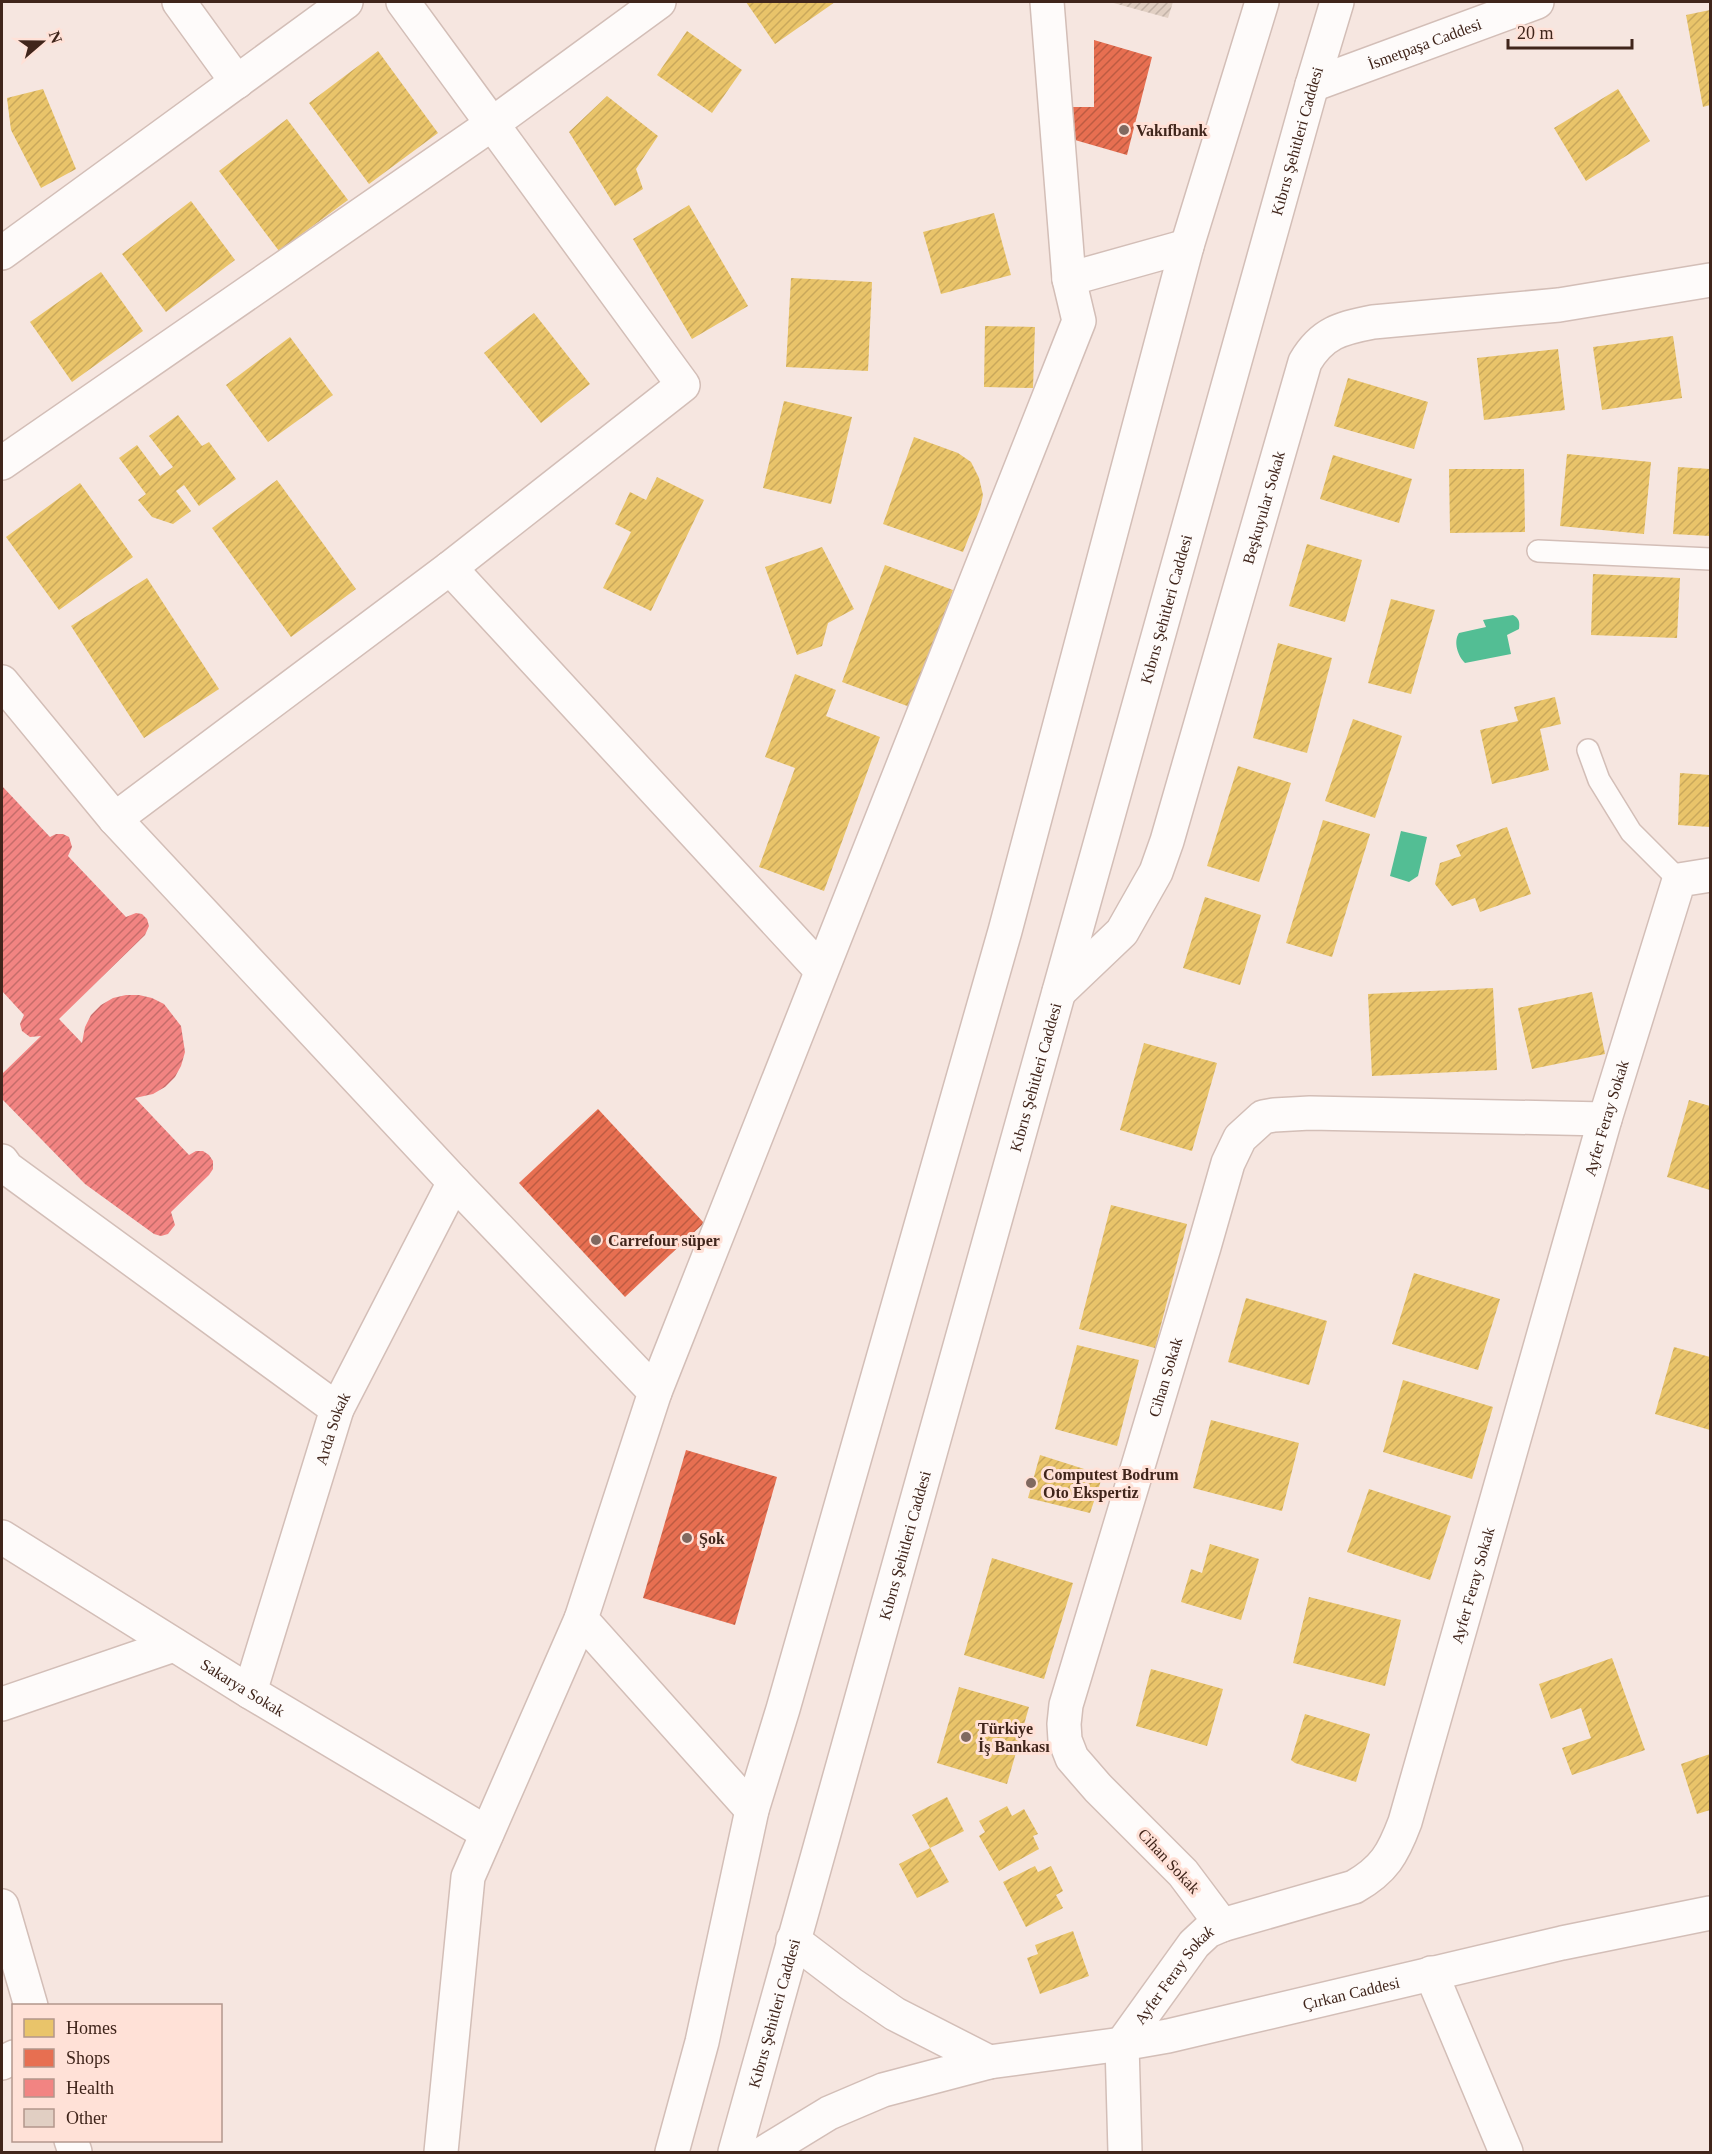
<svg xmlns="http://www.w3.org/2000/svg" width="1712" height="2154" font-family="'Times New Roman',serif">
  <style>
    .water { fill: #53be94 }
    .homes { fill: url(#homes-hatch) }
    .shops { fill: url(#shops-hatch) }
    .health { fill: url(#health-hatch) }
    .building { fill: url(#building-hatch) }
    .lines { fill: none; stroke-linecap: round; stroke-linejoin: round }
    .service-casing { stroke: #d3beb7; stroke-width: 24 }
    .minor-casing { stroke: #d3beb7; stroke-width: 36 }
    .tertiary-casing { stroke: #d3beb7; stroke-width: 36 }
    .trunk-casing { stroke: #d3beb7; stroke-width: 36 }
    .service { stroke: #fefbfa; stroke-width: 21 }
    .minor { stroke: #fefbfa; stroke-width: 33 }
    .tertiary { stroke: #fefbfa; stroke-width: 33 }
    .trunk { stroke: #fefbfa; stroke-width: 33 }
    .poi-dot { fill: #806960; stroke: #ffe1d7; stroke-width: 2 }
    .labels { text-anchor: middle; dominant-baseline: central; stroke-width: 6; stroke-linejoin: round; paint-order: stroke }
    .street-label { font-size: 16px; fill: #40251b; stroke: #ffe1d7 }
    .poi-label { font-size: 16px; font-weight: bold; fill: #40251b; stroke: #ffe1d7; text-anchor: start }
  </style>
  <defs>
    <pattern id="homes-hatch" width="6" height="6" patternUnits="userSpaceOnUse" patternTransform="scale(1.5)"><rect width="6" height="6" fill="#e9c46a"/><path d="M-1 1l2-2M0 6l6-6M5 7l2-2" fill="none" stroke="#c9a85b"/></pattern>
    <pattern id="shops-hatch" width="6" height="6" patternUnits="userSpaceOnUse" patternTransform="scale(1.5)"><rect width="6" height="6" fill="#e76f51"/><path d="M-1 1l2-2M0 6l6-6M5 7l2-2" fill="none" stroke="#bd5b42"/></pattern>
    <pattern id="health-hatch" width="6" height="6" patternUnits="userSpaceOnUse" patternTransform="scale(1.5)"><rect width="6" height="6" fill="#f28482"/><path d="M-1 1l2-2M0 6l6-6M5 7l2-2" fill="none" stroke="#c56c6a"/></pattern>
    <pattern id="building-hatch" width="6" height="6" patternUnits="userSpaceOnUse" patternTransform="scale(1.5)"><rect width="6" height="6" fill="#e1cfc3"/><path d="M-1 1l2-2M0 6l6-6M5 7l2-2" fill="none" stroke="#c2b2a7"/></pattern>
  </defs>
  <rect width="100%" height="100%" fill="#f6e6e0"/>
  <g class="water">
    <path d="M1513,615C1519,618 1520,622 1519,629L1507,635L1511,654L1465,663C1458,656 1453,642 1459,633L1486,627L1483,620Z"/>
    <path d="M1401,831L1427,837L1418,876L1409,882L1390,876Z"/>
  </g>
  <g class="homes">
    <path d="M746,2H835L775,44Z"/>
    <path d="M1710,10V105L1703,107L1686,15Z"/>
    <path d="M687,31L742,70L712,113L657,75Z"/>
    <path d="M378,51L438,133L369,184L309,103Z"/>
    <path d="M43,89L76,169L41,188L11,130L7,98Z"/>
    <path d="M1618,89L1650,141L1586,181L1554,128Z"/>
    <path d="M607,96L658,136L636,169L643,189L615,206L569,132Z"/>
    <path d="M287,119L348,200L279,251L219,171Z"/>
    <path d="M191,201L235,260L166,312L122,254Z"/>
    <path d="M689,205L748,306L692,339L633,239Z"/>
    <path d="M994,213L1011,275L941,294L923,232Z"/>
    <path d="M101,272L143,331L72,382L30,322Z"/>
    <path d="M791,278L872,282L868,371L786,367Z"/>
    <path d="M534,313L590,384L541,423L484,353Z"/>
    <path d="M985,326L1035,327L1033,388L984,387Z"/>
    <path d="M1673,336L1682,398L1602,410L1593,347Z"/>
    <path d="M290,337L333,395L268,442L226,385Z"/>
    <path d="M1558,349L1565,410L1484,420L1477,358Z"/>
    <path d="M1348,378L1428,402L1414,449L1334,426Z"/>
    <path d="M784,401L852,417L831,504L763,488Z"/>
    <path d="M178,415L202,446L209,442L236,479L199,506L184,485L176,491L191,511L173,524L152,517L138,500L146,494L119,458L137,445L160,476L173,467L149,436Z"/>
    <path d="M914,437L958,453L971,462L979,478L983,495L980,509L963,552L883,524Z"/>
    <path d="M1567,454L1651,462L1644,534L1560,526Z"/>
    <path d="M1333,455L1412,479L1399,523L1320,499Z"/>
    <path d="M1678,467L1710,469V536L1673,534Z"/>
    <path d="M1449,469H1524L1525,532L1450,533Z"/>
    <path d="M657,477L704,500L651,611L603,588L631,532L615,524L630,492L646,500Z"/>
    <path d="M277,480L356,589L291,637L212,528Z"/>
    <path d="M80,483L133,557L59,610L6,537Z"/>
    <path d="M1307,544L1362,560L1345,622L1289,606Z"/>
    <path d="M822,547L854,609L828,623L822,646L797,655L765,567Z"/>
    <path d="M885,565L953,590L910,707L842,682Z"/>
    <path d="M1593,574L1680,578L1677,638L1591,635Z"/>
    <path d="M147,578L219,689L144,738L71,626Z"/>
    <path d="M1391,599L1435,610L1411,694L1368,683Z"/>
    <path d="M1278,643L1332,658L1307,753L1253,738Z"/>
    <path d="M795,674L836,690L826,716L880,737L824,891L759,867L795,768L765,757Z"/>
    <path d="M1555,697L1561,724L1540,729L1549,770L1492,784L1480,730L1518,721L1514,707Z"/>
    <path d="M1353,719L1402,736L1375,818L1325,801Z"/>
    <path d="M1238,766L1291,783L1259,882L1207,866Z"/>
    <path d="M1680,773L1710,775V827L1678,825Z"/>
    <path d="M1323,820L1370,834L1332,957L1286,943Z"/>
    <path d="M1507,827L1531,894L1480,912L1475,898L1452,906L1435,884L1440,863L1461,856L1456,845Z"/>
    <path d="M1205,897L1261,915L1240,985L1183,968Z"/>
    <path d="M1493,988L1497,1070L1372,1076L1368,994Z"/>
    <path d="M1592,992L1605,1054L1532,1069L1518,1008Z"/>
    <path d="M1144,1043L1217,1063L1192,1151L1120,1130Z"/>
    <path d="M1689,1100L1710,1106V1190L1667,1177Z"/>
    <path d="M1111,1205L1187,1224L1155,1348L1079,1329Z"/>
    <path d="M1414,1273L1500,1299L1478,1370L1392,1344Z"/>
    <path d="M1246,1298L1327,1321L1309,1385L1228,1362Z"/>
    <path d="M1077,1345L1139,1360L1117,1446L1055,1429Z"/>
    <path d="M1674,1347L1710,1357V1430L1655,1414Z"/>
    <path d="M1403,1380L1493,1407L1472,1479L1383,1452Z"/>
    <path d="M1211,1420L1299,1443L1282,1511L1193,1488Z"/>
    <path d="M1040,1455L1103,1475L1090,1513L1028,1498Z"/>
    <path d="M1369,1489L1451,1516L1430,1580L1347,1552Z"/>
    <path d="M1210,1544L1259,1559L1241,1620L1181,1602L1191,1569L1202,1573Z"/>
    <path d="M992,1558L1073,1583L1044,1679L964,1655Z"/>
    <path d="M1309,1597L1401,1620L1385,1686L1293,1663Z"/>
    <path d="M1612,1658L1645,1750L1572,1775L1562,1748L1591,1738L1581,1708L1551,1719L1539,1684Z"/>
    <path d="M1151,1669L1223,1689L1207,1746L1136,1726Z"/>
    <path d="M959,1687L1029,1707L1007,1784L937,1763Z"/>
    <path d="M1305,1714L1370,1734L1356,1782L1295,1763L1291,1760Z"/>
    <path d="M1710,1754V1810L1697,1814L1681,1764Z"/>
    <path d="M947,1797L964,1831L930,1848L912,1815Z"/>
    <path d="M1007,1806L1012,1816L1024,1809L1038,1834L1033,1836L1039,1849L999,1871L979,1836L985,1832L979,1821Z"/>
    <path d="M930,1848L949,1882L917,1898L899,1864Z"/>
    <path d="M1035,1866L1038,1872L1051,1866L1063,1891L1056,1895L1063,1908L1026,1927L1003,1882Z"/>
    <path d="M1073,1931L1089,1976L1040,1994L1027,1958L1038,1954L1035,1945Z"/>
  </g>
  <g class="shops">
    <path d="M1094,40L1152,57L1127,155L1068,138L1066,107H1094Z"/>
    <path d="M598,1109L704,1223L625,1297L519,1183Z"/>
    <path d="M686,1450L777,1477L735,1625L643,1598Z"/>
  </g>
  <path class="health" d="M2,786L50,837L56,834H63L69,837L72,847L68,856L126,917L136,913L142,914L147,919L149,926L145,935L59,1019L82,1043L85,1027L91,1015L101,1005L113,998L126,995H139L152,998L164,1004L181,1026L185,1052L181,1066L175,1077L165,1087L153,1094L135,1098L189,1155L196,1151H203L209,1155L213,1161V1169L209,1175L171,1212L175,1225L168,1234L161,1236L154,1234L85,1184L2,1099V1074L41,1036L30,1037L22,1031L20,1024L24,1015L2,991Z"/>
  <path class="building" d="M1110,2H1173L1168,18Z"/>
  <g class="lines">
    <defs>
      <g id="service">
        <path d="M1538,551L1710,559"/>
        <path d="M1588,750L1599,780L1631,832L1679,880"/>
      </g>
      <g id="minor">
        <path d="M179,2L237,82"/>
        <path d="M1047,2L1069,279"/>
        <path d="M2,253L346,2"/>
        <path d="M2,463L492,124L659,2"/>
        <path d="M450,568L821,970"/>
        <path d="M115,819L450,568L683,385L403,2"/>
        <path id="s1" d="M1059,992L1122,932L1156,872L1167,841L1305,362C1322,333 1341,328 1373,322L1559,305L1710,280"/>
        <path d="M2,1161L7,1168L337,1409"/>
        <path d="M655,1392L1079,321L1069,279L1187,246"/>
        <path id="s2" d="M2,1537L250,1692L487,1833"/>
        <path id="s3" d="M250,1692L337,1409L454,1182"/>
        <path d="M2,1704L174,1645"/>
        <path d="M2,1906L31,2006"/>
        <path id="s4" d="M1222,1925L1183,1873L1098,1788L1072,1758L1065,1740L1064,1724L1066,1705L1204,1247L1228,1163L1240,1138L1263,1117L1274,1115L1310,1113L1605,1119"/>
        <path d="M1431,1973L1506,2152"/>
        <path d="M2,2063L14,2057"/>
        <path d="M71,2140L75,2152"/>
        <path d="M441,2152L468,1877L581,1619"/>
        <path id="s5" d="M1125,2152L1122,2044L1194,1944L1208,1931L1222,1925L1354,1887C1384,1870 1393,1854 1405,1822L1605,1119L1679,880L1710,875"/>
      </g>
      <g id="tertiary">
        <path id="s6" d="M1312,85L1537,2"/>
        <path d="M2,682L115,819L454,1182L655,1392L581,1619L752,1810"/>
        <path id="s7" d="M989,2062L1122,2044L1168,2036L1562,1943L1710,1913"/>
        <path d="M765,2152L829,2113L883,2090L989,2062L895,2014L851,1984L793,1940"/>
      </g>
      <g id="trunk">
        <path d="M672,2152L702,2042L752,1810L783,1709L1005,931L1187,246L1262,2"/>
        <path id="s8" d="M735,2152L1312,85L1337,2"/>
      </g>
    </defs>
    <use href="#service" class="service-casing"/>
    <use href="#minor" class="minor-casing"/>
    <use href="#tertiary" class="tertiary-casing"/>
    <use href="#trunk" class="trunk-casing"/>
    <use href="#service" class="service"/>
    <use href="#minor" class="minor"/>
    <use href="#tertiary" class="tertiary"/>
    <use href="#trunk" class="trunk"/>
  </g>
  <g class="poi-dot">
    <circle cx="1124" cy="130" r="6"/>
    <circle cx="596" cy="1240" r="6"/>
    <circle cx="1031" cy="1483" r="6"/>
    <circle cx="687" cy="1538" r="6"/>
    <circle cx="966" cy="1737" r="6"/>
  </g>
  <g class="labels">
    <g class="street-label">
      <text stroke="none"><textPath href="#s6" startOffset="120">İsmetpaşa Caddesi</textPath></text>
      <text stroke="none"><textPath href="#s8" startOffset="2088">Kıbrıs Şehitleri Caddesi</textPath></text>
      <text stroke="none"><textPath href="#s1" startOffset="536">Beşkuyular Sokak</textPath></text>
      <text stroke="none"><textPath href="#s8" startOffset="1602">Kıbrıs Şehitleri Caddesi</textPath></text>
      <text stroke="none"><textPath href="#s8" startOffset="1116">Kıbrıs Şehitleri Caddesi</textPath></text>
      <text stroke="none"><textPath href="#s5" startOffset="1220">Ayfer Feray Sokak</textPath></text>
      <text stroke="none"><textPath href="#s4" startOffset="622">Cihan Sokak</textPath></text>
      <text stroke="none"><textPath href="#s3" startOffset="276">Arda Sokak</textPath></text>
      <text stroke="none"><textPath href="#s8" startOffset="630">Kıbrıs Şehitleri Caddesi</textPath></text>
      <text stroke="none"><textPath href="#s5" startOffset="734">Ayfer Feray Sokak</textPath></text>
      <text stroke="none"><textPath href="#s2" startOffset="284">Sakarya Sokak</textPath></text>
      <text transform="translate(1169 1861) rotate(47)">Cihan Sokak</text>
      <text stroke="none"><textPath href="#s5" startOffset="195">Ayfer Feray Sokak</textPath></text>
      <text stroke="none"><textPath href="#s7" startOffset="369">Çırkan Caddesi</textPath></text>
      <text stroke="none"><textPath href="#s8" startOffset="144">Kıbrıs Şehitleri Caddesi</textPath></text>
    </g>
    <g class="poi-label">
      <text x="1136" y="130">Vakıfbank</text>
      <text x="608" y="1240">Carrefour süper</text>
      <text x="1043" y="1474">Computest Bodrum<tspan x="1043" dy="18">Oto Ekspertiz</tspan></text>
      <text x="699" y="1538">Şok</text>
      <text x="978" y="1728">Türkiye<tspan x="978" dy="18">İş Bankası</tspan></text>
    </g>
  </g>
  <rect width="1712" height="2154" fill="none" stroke="#40251b" stroke-width="6"/>
  <rect x="12" y="2004" width="210" height="138" fill="#ffe1d7" stroke="#b3968c" stroke-width="1.5"/>
  <rect x="24" y="2019" width="30" height="18" fill="#e9c46a" stroke="#b3968c" stroke-width="1.5"/>
  <text x="66" y="2034" font-size="18" fill="#40251b">Homes</text>
  <rect x="24" y="2049" width="30" height="18" fill="#e76f51" stroke="#b3968c" stroke-width="1.5"/>
  <text x="66" y="2064" font-size="18" fill="#40251b">Shops</text>
  <rect x="24" y="2079" width="30" height="18" fill="#f28482" stroke="#b3968c" stroke-width="1.5"/>
  <text x="66" y="2094" font-size="18" fill="#40251b">Health</text>
  <rect x="24" y="2109" width="30" height="18" fill="#e1cfc3" stroke="#b3968c" stroke-width="1.5"/>
  <text x="66" y="2124" font-size="18" fill="#40251b">Other</text>
  <g transform="translate(42 42) rotate(70)" stroke="#ffe1d7" stroke-width="4.5" paint-order="stroke">
  <path d="M0-4.5L10 22L0 15L-10 22Z" fill="#40251b"/>
  <text y="-9" font-size="16" font-weight="bold" text-anchor="middle" fill="#40251b">N</text>
  </g>
  <path d="M1508 39v9h124v-9" fill="none" stroke="#40251b" stroke-width="3"/>
  <text x="1517" y="39" font-size="18" fill="#40251b" stroke="#ffe1d7" stroke-width="4.5" paint-order="stroke">20 m</text>
</svg>
